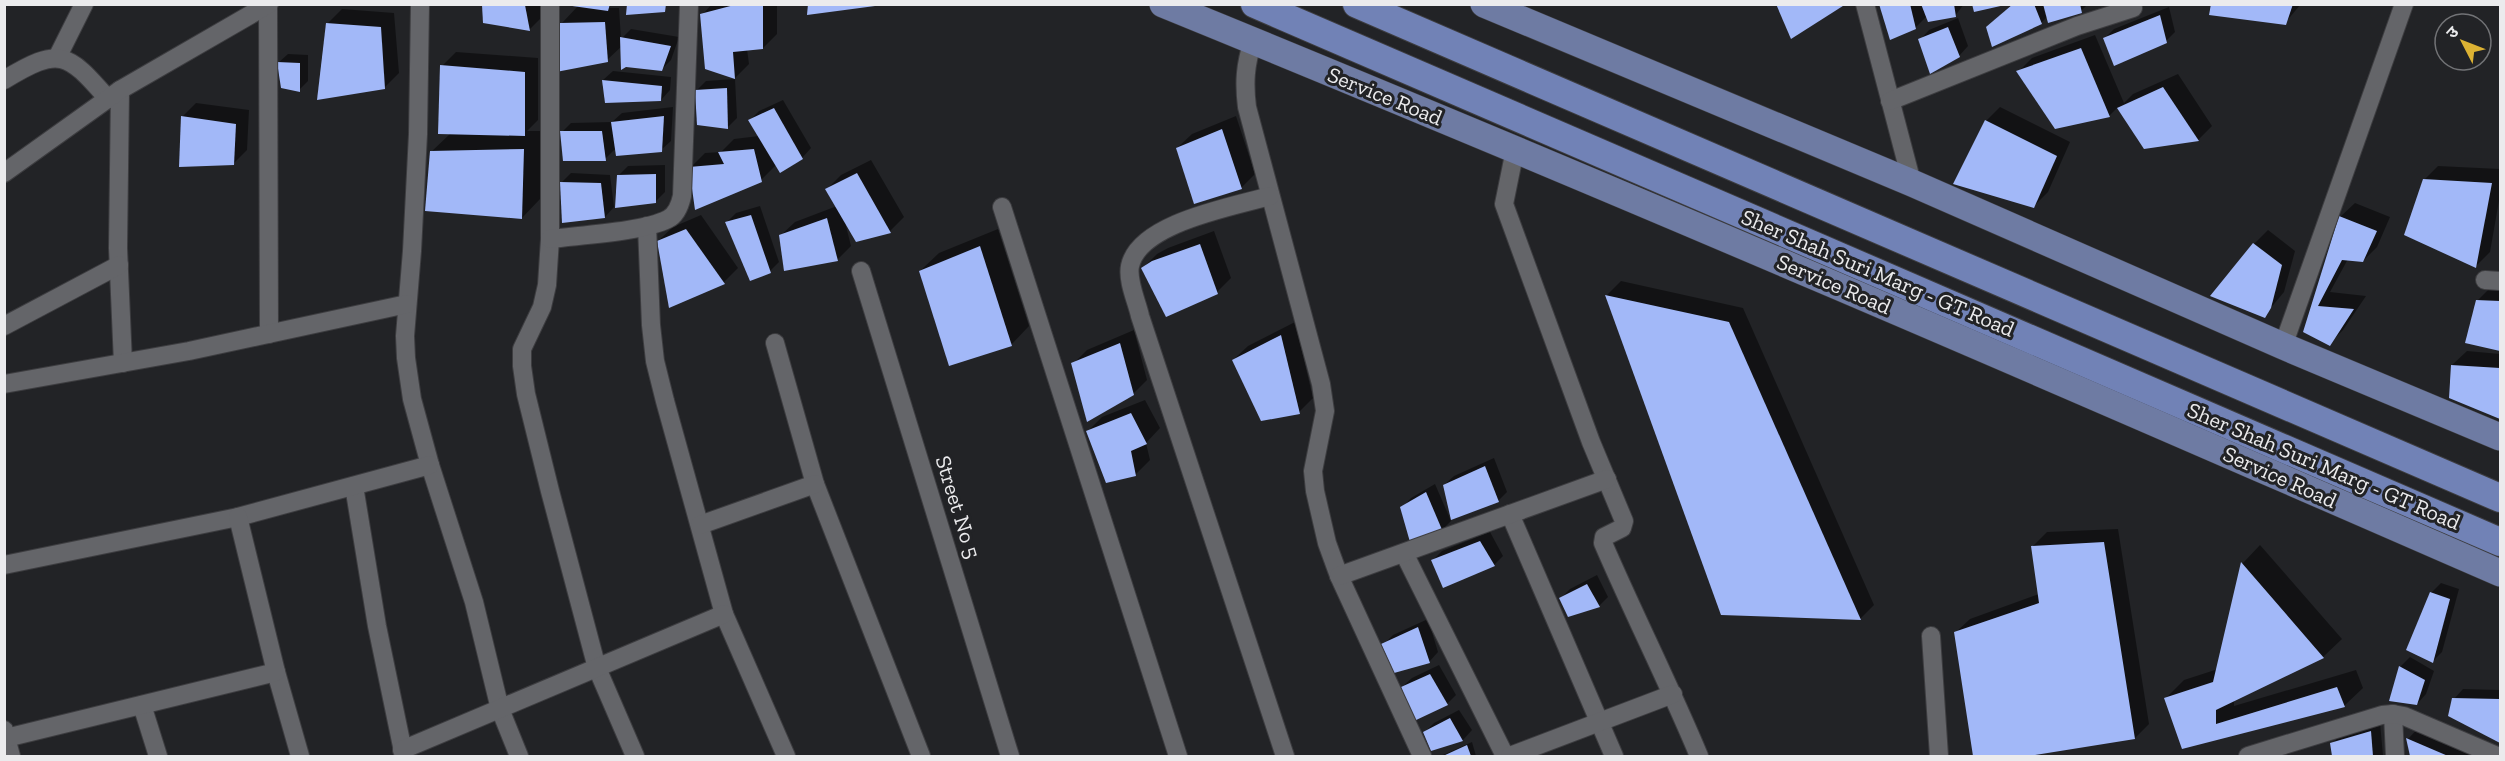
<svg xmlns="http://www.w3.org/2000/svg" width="2505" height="761" font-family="'Zilla Slab','Noto Sans Devanagari',serif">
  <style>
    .shadow { fill: #0007 }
    .building { fill: #a2b8f8 }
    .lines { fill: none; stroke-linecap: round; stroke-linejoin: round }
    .minor-casing { stroke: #3d3d40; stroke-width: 20 }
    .primary-casing { stroke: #3d3d40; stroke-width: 28 }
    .trunk-casing { stroke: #3d3d40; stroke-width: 30 }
    .minor { stroke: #646569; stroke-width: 18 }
    .primary { stroke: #6e7ba3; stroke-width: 27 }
    .trunk { stroke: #7182b6; stroke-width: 28 }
    .labels { text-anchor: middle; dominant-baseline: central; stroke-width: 6; stroke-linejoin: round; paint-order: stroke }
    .street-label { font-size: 22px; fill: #ebebed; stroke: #222326 }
  </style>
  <rect width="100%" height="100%" fill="#222326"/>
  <g class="shadow">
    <path d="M484,4H541L543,16L529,30L485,22Z"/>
    <path d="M559,4H612L609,8H619L621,39L631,29L679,37L671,60L662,69L622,46L607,60L562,23L578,6Z"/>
    <path d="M712,4H777V34L763,48L747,49L749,64L735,78L706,68L702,15Z"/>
    <path d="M1964,4L1955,16H1927L1915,28L1880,5Z"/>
    <path d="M2012,4H2088L2081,11L2048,16L2041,23L1988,27Z"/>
    <path d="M2213,4H2301L2285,23Z"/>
    <path d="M2169,7L2175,32L2166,41L2105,38L2114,29Z"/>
    <path d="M342,9L394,13L399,73L385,87L328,23Z"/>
    <path d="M1958,18L1968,46L1959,56L1920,40L1929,30Z"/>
    <path d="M2095,35L2124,103L2133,94L2178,74L2212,126L2198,140L2145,148L2118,107L2109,116L2018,72L2032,58Z"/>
    <path d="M456,52L538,58V120L527,131H542L540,199L522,218L431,152L451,133L442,66Z"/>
    <path d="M288,54L308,55V81L299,90L278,63Z"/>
    <path d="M613,71L671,77L670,90L661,100L603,80Z"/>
    <path d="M735,79L737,118L728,127L697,90L706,81Z"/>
    <path d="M783,100L811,148L802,158L776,165L761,180L691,167L705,153L721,152L734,139L759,136L750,120L759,111Z"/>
    <path d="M196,103L249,110L247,150L233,164L182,117Z"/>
    <path d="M673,107L671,141L661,150L616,148L605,159L562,132L571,123L612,122L622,113Z"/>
    <path d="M2000,107L2070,142L2048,192L2034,206L1986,121Z"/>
    <path d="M1236,116L1255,174L1241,188L1177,148L1192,134Z"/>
    <path d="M871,160L904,217L890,231L857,241L845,222L851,246L837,260L780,236L795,222L837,206L827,189L841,175Z"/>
    <path d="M665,165V192L655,202L618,176L628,166Z"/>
    <path d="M2438,166L2500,169V195L2490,252L2476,266L2424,180Z"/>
    <path d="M571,173L610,175L614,207L605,217L562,182Z"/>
    <path d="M2355,203L2390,217L2377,247L2363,261L2348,259L2330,292L2366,296L2343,330L2329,344L2304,331L2340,217Z"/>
    <path d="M760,206L779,262L770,271L727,222L736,213Z"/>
    <path d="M701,215L738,268L724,282L658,241L673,227Z"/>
    <path d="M998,229L1029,326L1011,345L920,271L939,253Z"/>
    <path d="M2268,230L2295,251L2284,292L2264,316L2254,244Z"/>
    <path d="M1214,231L1231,278L1217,292L1143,268L1157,254L1168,248Z"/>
    <path d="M1621,281L1743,308L1874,605L1860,619L1722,614L1607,295Z"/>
    <path d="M2491,287H2500V350L2467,342L2477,301Z"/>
    <path d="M1295,322L1313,398L1299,412L1233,360L1248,346Z"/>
    <path d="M1134,330L1147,380L1133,394L1073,364L1087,350Z"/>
    <path d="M2467,351L2500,354V418L2451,397L2452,365Z"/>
    <path d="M1145,400L1160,428L1146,443L1150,460L1136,474L1107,482L1088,431L1102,417Z"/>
    <path d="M1494,458L1507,492L1498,501L1444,485L1454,476Z"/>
    <path d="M1435,484L1451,521L1442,530L1402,508L1411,498Z"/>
    <path d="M2118,529L2149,724L2135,738L2020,756H1974L1955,633L1970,619L2039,594L2033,546L2047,532Z"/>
    <path d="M1490,532L1503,556L1494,565L1433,560L1442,551Z"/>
    <path d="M2260,545L2342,639L2323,657L2234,700V706L2356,670L2363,688L2344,706L2183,748L2166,698L2184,680L2218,669L2243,563Z"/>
    <path d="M1597,575L1608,597L1599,606L1561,598L1570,589Z"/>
    <path d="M2441,583L2459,589L2442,652L2433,661L2431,593Z"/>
    <path d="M1428,619L1438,652L1429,662L1383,645L1393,635Z"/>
    <path d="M2410,657L2434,671L2426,694L2417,704L2391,700L2400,667Z"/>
    <path d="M1439,665L1456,695L1447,704L1402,687L1412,678Z"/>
    <path d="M2463,689L2500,690V741L2450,716L2454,699Z"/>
    <path d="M1459,710L1472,730L1463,740L1432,749L1425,732L1434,723Z"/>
    <path d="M2380,722L2383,756H2333L2332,744L2341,734Z"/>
    <path d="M2421,725L2494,756H2412L2408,739Z"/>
    <path d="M1472,742L1476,756H1442L1443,755Z"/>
  </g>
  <g class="building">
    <path d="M558,4H610L608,11Z"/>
    <path d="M627,4H666L665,12L626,15Z"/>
    <path d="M738,4H763V49L733,52L735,79L705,69L700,14Z"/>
    <path d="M808,4H874L875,6L807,15Z"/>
    <path d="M1776,4H1846L1791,39Z"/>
    <path d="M1879,4H1910L1916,29L1890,40Z"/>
    <path d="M1921,4H1954L1956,17L1928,22Z"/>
    <path d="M1972,4H2004L2005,5L1974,12Z"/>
    <path d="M2013,4H2034L2042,24L1992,47L1986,27Z"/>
    <path d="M2043,4H2080L2082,13L2048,23Z"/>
    <path d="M2211,4H2293L2286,25L2209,15Z"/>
    <path d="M482,5H525L530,31L483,23Z"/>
    <path d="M2160,15L2167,43L2114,66L2103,38Z"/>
    <path d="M605,22L608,62L556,72L560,23Z"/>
    <path d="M326,23L381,27L385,89L317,100Z"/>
    <path d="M1948,27L1960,57L1930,74L1918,39Z"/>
    <path d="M620,37L671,46L662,71L626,67L621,70Z"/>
    <path d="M2081,48L2110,117L2055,129L2016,71Z"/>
    <path d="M277,62L300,63V92L281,88Z"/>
    <path d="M440,65L525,72V136L438,134Z"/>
    <path d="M602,80L662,86L661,101L605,103Z"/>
    <path d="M2163,87L2199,141L2144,149L2117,108Z"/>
    <path d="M727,88L728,129L697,125L695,90Z"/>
    <path d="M774,108L803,159L780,173L748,120Z"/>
    <path d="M181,116L236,124L234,165L179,167Z"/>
    <path d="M664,116L662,152L616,156L611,122Z"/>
    <path d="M1985,120L2057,156L2034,208L1953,184Z"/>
    <path d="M1222,129L1242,189L1194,204L1176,148Z"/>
    <path d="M560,131H602L606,161H563Z"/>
    <path d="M524,149L522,219L425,211L430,151Z"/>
    <path d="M754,149L762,182L695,210L689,167L724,164L718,152Z"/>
    <path d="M857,173L891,233L856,242L825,189Z"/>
    <path d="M656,174V203L615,208L617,175Z"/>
    <path d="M2423,179L2492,183L2476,268L2404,235Z"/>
    <path d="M560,182L601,183L605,218L562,223Z"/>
    <path d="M751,215L771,273L750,281L725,222Z"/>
    <path d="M2339,216L2377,231L2363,262L2342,260L2318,306L2354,309L2330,346L2303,332Z"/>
    <path d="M827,218L838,261L784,271L779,235Z"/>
    <path d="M686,229L725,284L669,308L657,241Z"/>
    <path d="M2253,243L2282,265L2271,308L2265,318L2210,296Z"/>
    <path d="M1200,244L1218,294L1166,317L1141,268L1152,261Z"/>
    <path d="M980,246L1012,346L949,366L919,271Z"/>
    <path d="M1605,295L1729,322L1861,620L1721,615Z"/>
    <path d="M2476,300L2500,301V351L2465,343Z"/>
    <path d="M1281,335L1300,414L1261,421L1232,360Z"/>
    <path d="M1120,343L1134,395L1087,422L1071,363Z"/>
    <path d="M2451,365L2500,368V419L2449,398Z"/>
    <path d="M1131,413L1147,444L1131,451L1136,476L1106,483L1086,431Z"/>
    <path d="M1485,466L1499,502L1451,520L1443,485Z"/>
    <path d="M1426,492L1443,532L1410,542L1400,507Z"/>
    <path d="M1480,541L1495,566L1443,588L1431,560Z"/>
    <path d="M2104,542L2135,739L2029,756H1973L1954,632L2039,603L2031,546Z"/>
    <path d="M2241,562L2324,658L2216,710V724L2337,687L2345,707L2182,749L2164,698L2213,682Z"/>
    <path d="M1587,584L1600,607L1568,617L1559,598Z"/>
    <path d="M2430,592L2450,599L2433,663L2406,650Z"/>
    <path d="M1418,627L1430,663L1394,673L1381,644Z"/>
    <path d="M2399,666L2425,680L2417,705L2389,701Z"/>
    <path d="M1430,674L1448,705L1414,721L1401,687Z"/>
    <path d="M2452,698L2500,699V743L2448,716Z"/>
    <path d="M1450,718L1463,741L1431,751L1423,732Z"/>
    <path d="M2371,731L2373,756H2332L2330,743Z"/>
    <path d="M2406,738L2448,756H2410Z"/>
    <path d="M1467,745L1471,756H1443Z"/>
  </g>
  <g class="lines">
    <defs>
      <g id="minor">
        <path d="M420,4L418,134L412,251L405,336L406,358L412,399L430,465L474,602L500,709L519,756"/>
        <path d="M550,4V239L547,285L542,307L522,349V366L526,394L550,491L597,668L635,756"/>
        <path d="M1865,4L1912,183"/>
        <path d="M268,5L269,334"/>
        <path d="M1253,41C1245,65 1244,83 1247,107L1321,384L1325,411L1313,471L1315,491L1327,543L1339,576L1422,756"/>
        <path d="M57,58L84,4"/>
        <path d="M4,80C60,46 67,52 108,99"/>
        <path d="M120,90L118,248L123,363"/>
        <path d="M1890,101L2077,26L2133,8"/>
        <path d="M1515,150L1504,204L1591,442L1624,521L1622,528L1604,537L1603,543C1634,615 1669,684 1699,756"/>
        <path d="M4,173L120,90L269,4"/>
        <path d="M1270,196C1232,207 1139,223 1130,266C1127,281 1137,302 1140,316L1285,756"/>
        <path d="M1002,207L1178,756"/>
        <path d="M647,226L651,325L655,361L665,401L724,614L786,756"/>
        <path d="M550,239C580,235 643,232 668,219C676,215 680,205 682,196L689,4"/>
        <path d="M861,271L1010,756"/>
        <path d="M2485,280L2500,281"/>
        <path d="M4,326L119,265"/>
        <path d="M775,343L815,484L921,756"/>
        <path d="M2283,346L2404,4"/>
        <path d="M4,384L189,351L407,304"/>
        <path d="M354,486L377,626L404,756"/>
        <path d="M1510,514L1614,756"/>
        <path d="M700,525L815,484"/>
        <path d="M1404,553L1505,756"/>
        <path d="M4,565L238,517L430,465"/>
        <path d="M1339,576L1607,479"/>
        <path d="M1931,636L1939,756"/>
        <path d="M276,672L300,756"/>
        <path d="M142,705L158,756"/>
        <path d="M2393,714L2395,756"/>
        <path d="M4,730L11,756"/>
        <path d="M6,738L276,672L238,517"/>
        <path d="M402,750L724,614"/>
        <path d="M1510,756L1673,694"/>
        <path d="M2248,756L2382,715L2393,714L2404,716L2497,756"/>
      </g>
      <g id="primary">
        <path d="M1163,4C1612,187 2056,379 2500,573"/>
        <path d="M1484,4L1912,183L2283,346L2500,437"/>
      </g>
      <g id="trunk">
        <path d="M1255,4L2500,542"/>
        <path d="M1357,4L2500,498"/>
      </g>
    </defs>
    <use href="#minor" class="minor-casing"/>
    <use href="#primary" class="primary-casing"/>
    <use href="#trunk" class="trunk-casing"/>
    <use href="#minor" class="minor"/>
    <use href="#primary" class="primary"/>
    <use href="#trunk" class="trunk"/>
  </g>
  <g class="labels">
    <g class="street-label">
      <text transform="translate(1385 96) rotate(22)">Service Road</text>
      <text transform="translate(1878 273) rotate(23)">Sher Shah Suri Marg - GT Road</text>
      <text transform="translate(1834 284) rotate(23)">Service Road</text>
      <text transform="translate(2324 466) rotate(23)">Sher Shah Suri Marg - GT Road</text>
      <text transform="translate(2280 477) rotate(24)">Service Road</text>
      <text transform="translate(958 507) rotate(73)">Street No 5</text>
    </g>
  </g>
  <rect width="2505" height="761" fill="none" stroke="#ebebed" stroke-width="12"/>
  <g transform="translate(2463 42) rotate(312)"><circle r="28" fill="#222326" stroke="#727376" stroke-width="1.5"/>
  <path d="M0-4.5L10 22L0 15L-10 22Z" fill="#dcb233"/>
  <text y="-9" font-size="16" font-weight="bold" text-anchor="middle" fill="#ebebed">उ</text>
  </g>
</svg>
